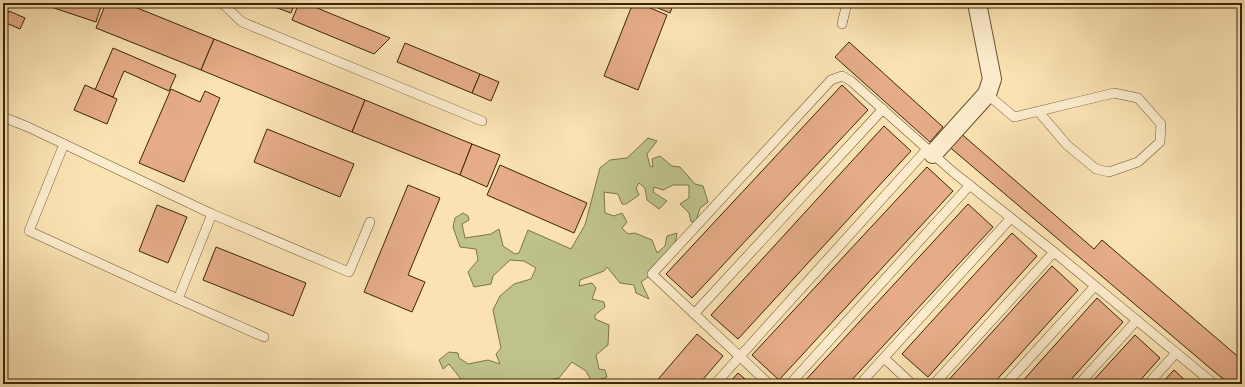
<svg xmlns="http://www.w3.org/2000/svg" width="1245" height="387" font-family="'Old Standard TT',serif">
  <style>
    .green { fill: #bfc38b; stroke: #7d744b }
    .building { fill: #e5ac87; stroke: #3b240b }
    .lines { fill: none; stroke-linecap: round; stroke-linejoin: round }
    .service-casing { stroke: #6b5435; stroke-width: 10 }
    .minor-casing { stroke: #6b5435; stroke-width: 20 }
    .service { stroke: #fceccd; stroke-width: 9 }
    .minor { stroke: #fceccd; stroke-width: 18 }
  </style>
  <rect width="100%" height="100%" fill="#fae2b2"/>
  <filter id="stains"><feTurbulence type="fractalNoise" baseFrequency=".005" numOctaves="4"/><feColorMatrix values="0 0 0 0 .2 0 0 0 0 .09 0 0 0 0 .02 0 0 0 .5 -.17"/></filter>
  <radialGradient id="worn" r=".72"><stop offset=".6" stop-color="#630" stop-opacity="0"/><stop offset="1" stop-color="#630" stop-opacity=".3"/></radialGradient>
  <path class="green" d="M648,138L657,141L647,154L650,166L653,167L652,159L660,156L672,166L680,167L695,184L703,186L708,202L700,208L696,221L691,222L689,213L680,204L689,198V185H673L663,190L654,187L653,192L667,201L659,209L647,200L645,188L639,183L636,188L639,195L626,204H622L618,194L604,192L605,213L614,216L622,213L627,222L622,228L628,234L635,233L652,240L657,253L665,246L667,236L677,233L675,245L651,275L641,282L649,299L636,293L634,285L620,283L607,267L604,271L580,280L579,286L592,283L596,288L592,299L604,302L605,307L595,315V319L609,325L608,345L596,355L599,369L605,370L607,377L601,379L599,384H593L586,371L572,362L559,378L537,382L535,384H466L464,383L449,364L443,369L439,360L449,352L458,353L459,358L468,364L488,360L500,364L496,354L501,348L493,310L500,296L514,284L531,279L536,268L524,261L510,260L493,276L491,284L474,287L468,272L478,260L476,249L460,247L453,227L455,218L463,213L468,216L469,220L462,224L465,238L491,234L499,229L503,246L515,254L519,253L528,230L571,249L585,225L600,168L610,160L627,158Z"/>
  <g class="building">
    <path d="M39,3H102L96,22Z"/>
    <path d="M106,3H125L214,39L201,70L96,28Z"/>
    <path d="M264,3H295L291,13Z"/>
    <path d="M299,3H305L390,38L374,54L292,20Z"/>
    <path d="M633,3H638L667,15L638,90L604,76Z"/>
    <path d="M660,3H674L670,13L658,8Z"/>
    <path d="M9,11L25,18L20,29L4,22Z"/>
    <path d="M214,39L365,100L352,132L201,70Z"/>
    <path d="M849,42L943,127L930,142L835,57Z"/>
    <path d="M405,43L480,74L472,93L397,62Z"/>
    <path d="M113,48L176,75L169,91L124,71L113,97L95,90Z"/>
    <path d="M480,74L499,82L491,101L472,93Z"/>
    <path d="M85,85L117,99L107,124L74,110Z"/>
    <path d="M842,85L868,110L692,298L666,274Z"/>
    <path d="M171,89L200,102L205,91L220,98L184,182L139,163Z"/>
    <path d="M365,100L472,144L460,175L352,132Z"/>
    <path d="M884,126L911,151L738,339L711,315Z"/>
    <path d="M267,129L354,164L340,197L254,162Z"/>
    <path d="M958,131L1094,249L1102,240L1242,360V384H1230L1217,374L946,144Z"/>
    <path d="M472,144L500,155L487,187L460,175Z"/>
    <path d="M500,165L587,203L574,233L487,195Z"/>
    <path d="M927,167L953,191L779,380L752,355Z"/>
    <path d="M408,185L440,198L408,275L425,282L412,312L364,292Z"/>
    <path d="M1242,197V207L1237,201Z"/>
    <path d="M968,204L993,227L848,384H802Z"/>
    <path d="M157,205L187,217L168,263L139,251Z"/>
    <path d="M1012,233L1037,256L928,377L902,354Z"/>
    <path d="M216,247L306,283L293,316L203,280Z"/>
    <path d="M1052,266L1078,290L993,384H945Z"/>
    <path d="M1097,298L1123,322L1067,384H1020Z"/>
    <path d="M697,334L723,356L699,384H654Z"/>
    <path d="M1135,335L1160,358L1137,384H1090Z"/>
    <path d="M1174,370L1189,384H1161Z"/>
    <path d="M738,373L751,384H728Z"/>
  </g>
  <g class="lines">
    <defs>
      <g id="service">
        <path d="M222,3L242,22L482,121"/>
        <path d="M842,24L847,3"/>
        <path d="M987,94L1014,117L1114,93L1138,98L1161,124L1160,142L1138,162L1109,172L1096,169L1067,145L1038,111"/>
        <path d="M3,117L28,127L212,214L349,272L370,222"/>
        <path d="M64,144L29,231L178,299"/>
        <path d="M212,214L178,299L264,337"/>
        <path d="M694,314L883,109"/>
        <path d="M884,358L912,384"/>
        <path d="M715,384L927,149"/>
        <path d="M769,384L652,274L831,80L842,76L851,81L953,172L1054,252L1214,384"/>
        <path d="M790,384L970,185"/>
        <path d="M860,384L1011,218"/>
        <path d="M934,384L1054,252"/>
        <path d="M1006,384L1095,286"/>
        <path d="M1079,384L1137,320"/>
        <path d="M1148,384L1176,353"/>
      </g>
      <path id="minor" d="M933,154L987,94L992,79L977,3"/>
    </defs>
    <use href="#service" class="service-casing"/>
    <use href="#minor" class="minor-casing"/>
    <use href="#service" class="service"/>
    <use href="#minor" class="minor"/>
  </g>
  <rect width="1245" height="387" fill="none" stroke="#fae2b2" stroke-width="16"/>
  <rect x="4" y="4" width="1237" height="379" fill="none" stroke="#3b240b" stroke-width="2"/>
  <rect x="8" y="8" width="1229" height="371" fill="none" stroke="#3b240b"/>
  <rect width="100%" height="100%" filter="url(#stains)"/>
  <rect width="100%" height="100%" fill="url(#worn)"/>
</svg>
